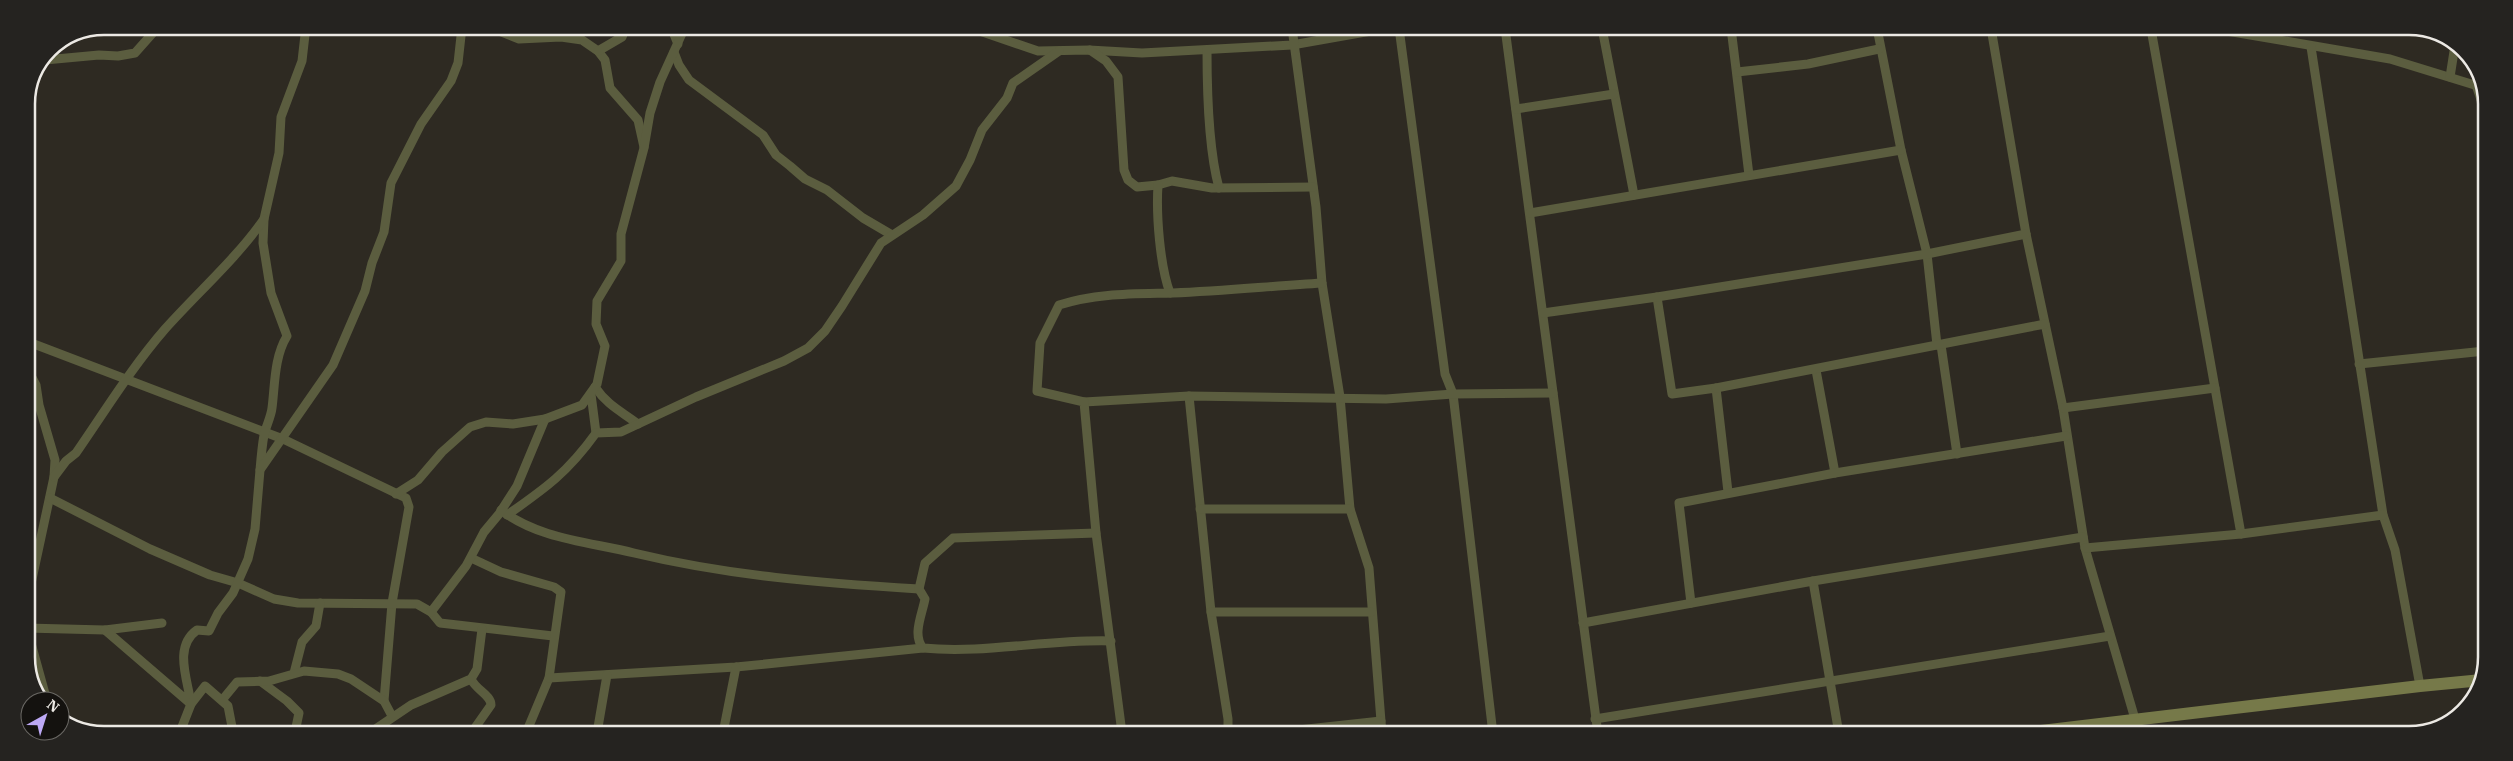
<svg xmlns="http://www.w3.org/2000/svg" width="2513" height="761" font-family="'IBM Plex Serif',serif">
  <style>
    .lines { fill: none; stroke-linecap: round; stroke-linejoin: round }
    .street { stroke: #5b5d3f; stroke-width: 9 }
    .secondary { stroke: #767949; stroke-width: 12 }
    .rim { fill: none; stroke: #ece9e4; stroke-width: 2.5 }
  </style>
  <rect width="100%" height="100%" fill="#2e2a22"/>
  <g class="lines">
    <g class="street">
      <path d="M489,27L519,39L561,37L582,40L598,51L605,60L610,88L638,120L644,147"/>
      <path d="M671,27L678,44"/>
      <path d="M968,27L1038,51L1089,50L1142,53L1292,45L1388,28"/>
      <path d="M1292,28L1316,207L1322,283L1340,397L1350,509L1369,568L1382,734"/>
      <path d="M1399,28L1445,374L1453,394L1493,734"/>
      <path d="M1505,28L1598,734"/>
      <path d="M1602,28L1634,195"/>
      <path d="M1731,28L1749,175"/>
      <path d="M1877,28L1901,150L1927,254L1937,345"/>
      <path d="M1991,28L2026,234L2063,408L2085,548L2135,719"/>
      <path d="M2151,29L2241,534"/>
      <path d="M2215,29L2390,59L2481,87"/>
      <path d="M2311,47L2383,515L2395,550L2420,686"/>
      <path d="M1090,50L1106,61L1118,77L1124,170L1128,180L1137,187L1158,185L1172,181L1212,188L1313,187"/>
      <path d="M1207,50C1207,92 1208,148 1219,188"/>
      <path d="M598,51L622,37L626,27"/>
      <path d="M674,52L679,65L689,80L763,135L776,155L790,166L805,179L827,190L863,218L892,235"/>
      <path d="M45,60L99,55L118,56L135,53L159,26"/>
      <path d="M1737,72L1808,64L1879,49"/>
      <path d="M2450,77L2455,45"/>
      <path d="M2476,85L2486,114"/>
      <path d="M1516,109L1614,94"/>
      <path d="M1158,185C1156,215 1160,266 1170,293"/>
      <path d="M1530,213L1901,150"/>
      <path d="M1657,297L1672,394L1716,388L1728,492"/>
      <path d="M1543,313L1657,297L1927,254L2026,234"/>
      <path d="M26,341L283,439L406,498L409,507L392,603L384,701"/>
      <path d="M1941,345L1957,454"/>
      <path d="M2359,364L2485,351"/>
      <path d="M26,366L36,385L39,405L55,460L54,477L26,607"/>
      <path d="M1816,370L1835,473"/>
      <path d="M595,387C608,406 621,411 638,424"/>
      <path d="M1716,388L2045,324"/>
      <path d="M591,394L596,433"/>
      <path d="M1189,396L1211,612L1228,719V733"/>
      <path d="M1084,402L1189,396L1386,399L1453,394L1553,393"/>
      <path d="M2063,408L2215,388"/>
      <path d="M260,470C261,458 262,446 264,435C266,426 271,417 272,408C275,385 274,357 287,336L271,293L263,243L264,219L279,153L281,117L302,61L306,26"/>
      <path d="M54,477L66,461L76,453C105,411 132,367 165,329C198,292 236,259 264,219"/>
      <path d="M396,494L418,480L442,452L470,427L486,422L513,424L545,419L582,405L597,384L605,346L596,324L597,301L621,261V234L644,148L650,113L660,82L685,27"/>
      <path d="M50,498L150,549L210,575L238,583L274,599L298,603L417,604L431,612L440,623L553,636"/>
      <path d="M1200,509H1350"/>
      <path d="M501,510C538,539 590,542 634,553C730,576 821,583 919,589"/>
      <path d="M507,515C546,488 568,472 596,433L621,432L696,397L784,361L808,348L825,331L842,306L881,243L923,215L956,186L970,160L982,130L1007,98L1013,83L1059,51"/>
      <path d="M1096,533L953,538L925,563L919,589L925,599C922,615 912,635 923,648C985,654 1048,639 1111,641"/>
      <path d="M2085,548L2241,534L2383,515"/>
      <path d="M471,558L501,572L554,587L561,592L549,678L526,733"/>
      <path d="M1813,581L1839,734"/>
      <path d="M1691,603L1679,503L1835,473L2066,436"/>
      <path d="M431,612L466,566L484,532L499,514L517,486L545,419"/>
      <path d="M1211,612H1371"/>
      <path d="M1583,623L1813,581L2083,537"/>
      <path d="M26,625L47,701"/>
      <path d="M26,628L105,630L162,623"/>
      <path d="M105,630L191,704C188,680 173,647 197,630L209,631L218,613L233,593L248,559L255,529L260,470L333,365L365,291L372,263L384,232L391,183L421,124L451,81L458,63L462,27"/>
      <path d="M294,673L302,642L316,626L320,603"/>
      <path d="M549,678L736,667L923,648"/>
      <path d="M471,679C476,690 491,695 491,705L472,732"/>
      <path d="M260,681L287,701L299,713L295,732"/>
      <path d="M223,699L237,682L269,681L304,671L338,674L351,679L384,701L392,716"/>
      <path d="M1595,719L2110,636"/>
      <path d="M180,732L191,704L205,686L228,706L233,732"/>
      <path d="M371,732L411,705L471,679L477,669L482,629"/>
      <path d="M597,733L607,675"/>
      <path d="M723,733L736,667"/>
      <path d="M1122,733L1096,533L1084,402L1037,391L1040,343L1059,305C1097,293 1133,294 1173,293C1223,291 1272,286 1322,283"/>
      <path d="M1270,733L1381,721"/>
    </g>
    <path class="secondary" d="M2015,734L2420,686L2482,680"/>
  </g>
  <path d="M0 0H2513V761H0ZM104 35H2409A69 69 0 0 1 2478 104V657A69 69 0 0 1 2409 726H104A69 69 0 0 1 35 657V104A69 69 0 0 1 104 35Z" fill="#252320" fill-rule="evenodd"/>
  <path class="rim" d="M104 35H2409A69 69 0 0 1 2478 104V657A69 69 0 0 1 2409 726H104A69 69 0 0 1 35 657V104A69 69 0 0 1 104 35Z"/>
  <g transform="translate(45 716) rotate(39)"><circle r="24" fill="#14120f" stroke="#6a6864"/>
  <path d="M0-4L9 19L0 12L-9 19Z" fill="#bda9f5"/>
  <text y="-8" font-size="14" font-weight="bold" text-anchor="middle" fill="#ece9e4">N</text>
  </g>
</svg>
